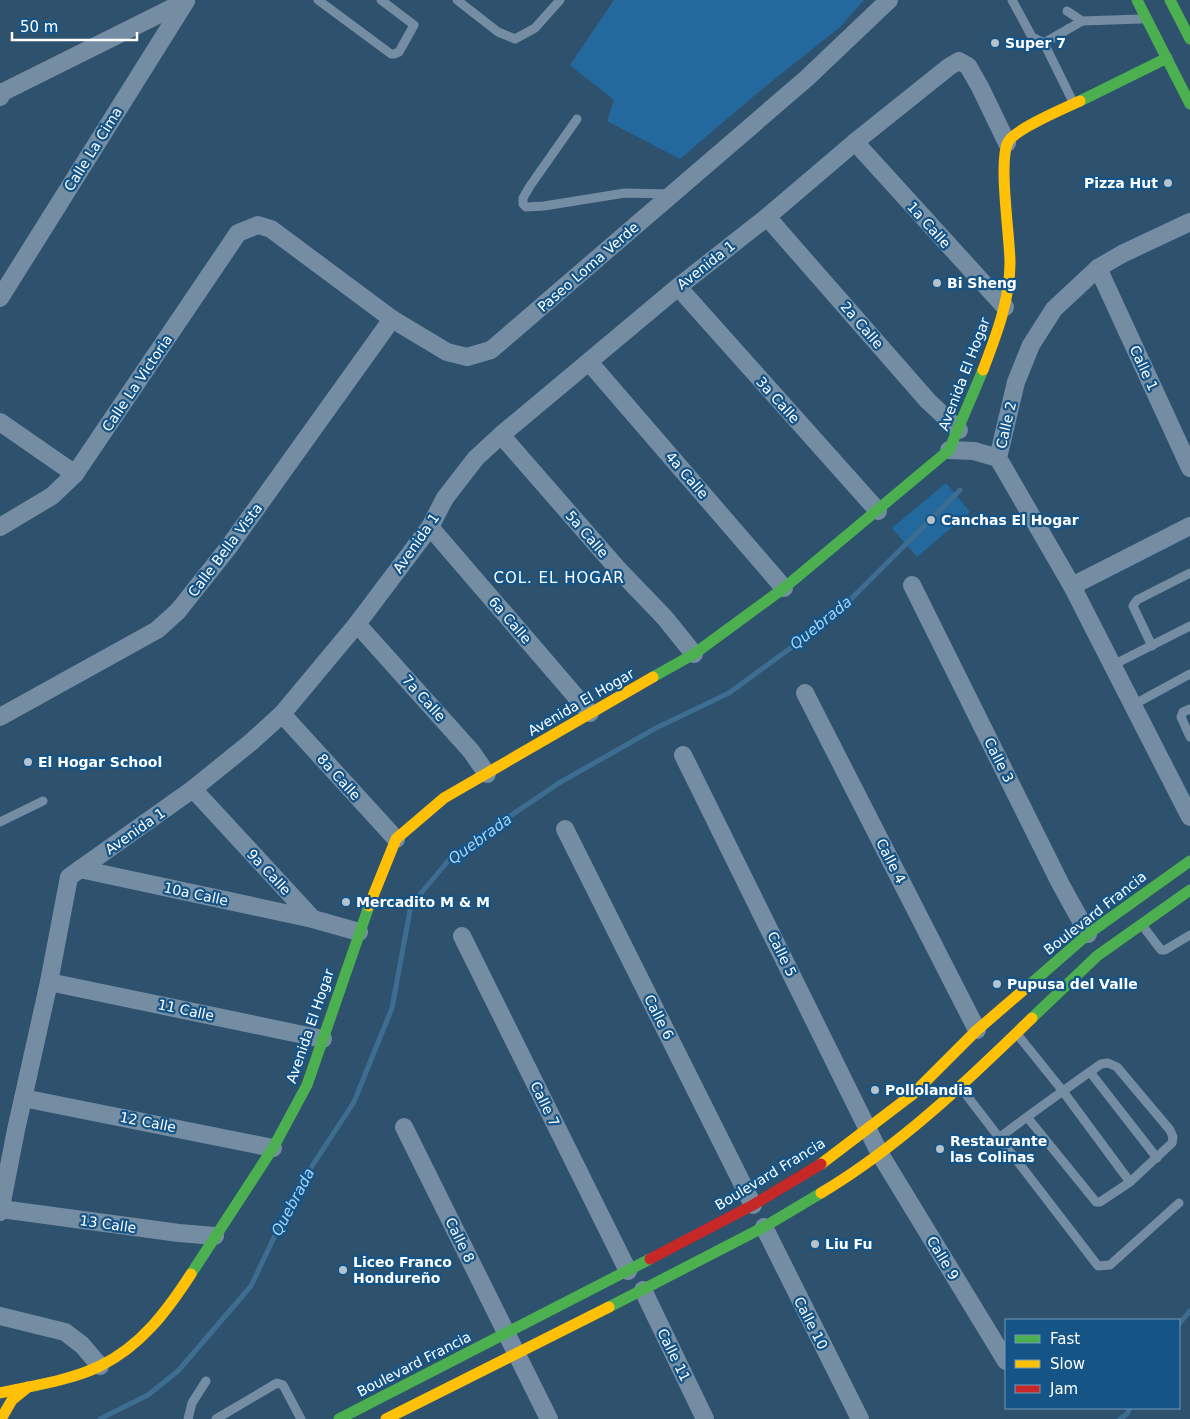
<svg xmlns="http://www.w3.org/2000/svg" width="1190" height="1419" font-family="'DejaVu Sans',sans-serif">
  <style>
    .green { fill: #24699d }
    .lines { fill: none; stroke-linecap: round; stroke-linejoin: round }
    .stream { stroke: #3e6d92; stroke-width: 5 }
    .lane { stroke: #758da3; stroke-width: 9 }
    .street { stroke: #758da3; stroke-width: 18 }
    .fast { stroke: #4caf50; stroke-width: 11 }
    .slow { stroke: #ffc107; stroke-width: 11 }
    .jam { stroke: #c62828; stroke-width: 11 }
    .poi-dot { fill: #b6c2cc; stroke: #145487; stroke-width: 2 }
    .labels { text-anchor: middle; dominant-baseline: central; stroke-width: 4.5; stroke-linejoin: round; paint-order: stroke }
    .poi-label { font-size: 14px; font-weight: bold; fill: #fff; stroke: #145487; text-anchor: start }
    .street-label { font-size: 14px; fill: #fff; stroke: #145487 }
    .neighbourhood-label { font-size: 15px; letter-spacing: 1px; fill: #fff; stroke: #145487 }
    .water-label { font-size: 15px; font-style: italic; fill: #a4d4f7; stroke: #145487 }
  </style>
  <rect width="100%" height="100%" fill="#2e516d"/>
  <g class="green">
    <path d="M614,0H864L840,27L761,90L680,159L607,121L614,100L570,65Z"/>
    <path d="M946,483L970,512L917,557L892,528Z"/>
  </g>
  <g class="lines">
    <g class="stream">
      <path d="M1179,1324L1190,1311"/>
      <path d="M100,1419L148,1395L178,1371L251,1286L297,1189L354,1102L392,1008L411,905L454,854L559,783L656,728L729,693L833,617L960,490"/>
      <path d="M1120,1419L1127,1414L1130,1408"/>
    </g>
    <g class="lane">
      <path d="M318,0L391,54H394L399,52L414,25L381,0"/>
      <path d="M457,0L498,32L515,39L535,28L560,0"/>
      <path d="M1012,0L1032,37L1044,43L1073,102"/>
      <path d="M1067,11L1082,21L1141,19"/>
      <path d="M1044,43L1082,21"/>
      <path d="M577,119L530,186L523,198V204L526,207L544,206L625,193L670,194"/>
      <path d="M1152,646L1133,606L1137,600L1190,573"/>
      <path d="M1113,665L1190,626"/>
      <path d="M1133,705L1190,674"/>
      <path d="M1190,709L1183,712L1181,717L1190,737"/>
      <path d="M0,822L43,801"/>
      <path d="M1142,925L1161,950H1165L1190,935"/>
      <path d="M1017,1034L1062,1090L1130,1182"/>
      <path d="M1090,1072L1157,1158"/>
      <path d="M961,1088L1098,1266L1110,1265L1179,1203"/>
      <path d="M1000,1137C1033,1112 1067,1088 1101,1064L1108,1063L1117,1067L1170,1130L1173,1137L1172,1143L1130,1182L1100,1202H1096L1027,1117"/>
      <path d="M188,1419L192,1403L206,1381"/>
      <path d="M216,1419L277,1383L283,1385L301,1419"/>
    </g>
    <g class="street">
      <path d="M0,97L3,92L186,1"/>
      <path d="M855,142L1005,307"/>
      <path d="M767,217L928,401L959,430"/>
      <path d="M1190,222L1122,254L1098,268L1054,309L1031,345L1016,382L998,458L1072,586L1190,817"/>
      <path d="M1098,268L1190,468"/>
      <path d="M678,287L878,511"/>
      <path d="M0,298L186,1"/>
      <path d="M589,362L784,588"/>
      <path d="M0,422L75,474"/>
      <path d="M501,435L617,568L665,618L694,654"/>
      <path d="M949,450L974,451L998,458"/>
      <path d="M0,527L52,496L75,474L238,233L258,225L271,229L392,319L447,352L467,357L491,350L807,78L889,0"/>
      <path d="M430,527L590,713"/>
      <path d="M912,585L1060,883L1088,934"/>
      <path d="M1072,586L1190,526"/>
      <path d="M357,624L471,751L487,774"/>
      <path d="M805,693L977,1030"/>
      <path d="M282,714L396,839"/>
      <path d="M0,717L157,630L178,611L228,548L392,319"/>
      <path d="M683,755L880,1154L1006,1361"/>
      <path d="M193,789L313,919L359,932"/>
      <path d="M565,829L753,1205"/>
      <path d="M80,869L313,919"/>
      <path d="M462,936L628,1271"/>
      <path d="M49,982L323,1039"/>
      <path d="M23,1098L273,1148"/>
      <path d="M404,1127L549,1419"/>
      <path d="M1,1209L179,1233L215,1236"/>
      <path d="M0,1212L16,1130L49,982L69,877L193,789L250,743L282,714L357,624L430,527L445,498L476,458L501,435L678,287L767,217L855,142L950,66L959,61L968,66L980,87L1007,143"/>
      <path d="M764,1227L860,1419"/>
      <path d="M643,1290L705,1419"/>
      <path d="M0,1316L65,1332L82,1345L100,1366"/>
    </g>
    <g class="fast">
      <path d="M1137,0L1190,104"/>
      <path d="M1170,0L1190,39"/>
      <path d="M1080,101L1167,58"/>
      <path d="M653,677L694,654L784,588L949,450L983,370"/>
      <path d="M1026,988L1088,934L1190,861"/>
      <path d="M1032,1018L1097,956L1190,890"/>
      <path d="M191,1274L273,1148L307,1085L369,906"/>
      <path d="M609,1307L764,1227L821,1193"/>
      <path d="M339,1419L650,1259"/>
    </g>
    <g class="slow">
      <path d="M983,370C996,336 1010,300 1010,263C1010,237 998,162 1008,142C1015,129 1065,108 1080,101"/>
      <path d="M369,906L396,839L444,798L653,677"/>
      <path d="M821,1164L913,1094L977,1030L1026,988"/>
      <path d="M821,1193C900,1146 966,1082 1032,1018"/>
      <path d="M0,1393C31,1386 72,1380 100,1366C141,1346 167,1311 191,1274"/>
      <path d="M1,1419L12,1400L28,1387"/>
      <path d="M386,1419L609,1307"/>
    </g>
    <path class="jam" d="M650,1259L753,1205L821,1164"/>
  </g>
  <g class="poi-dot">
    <circle cx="995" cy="43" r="5"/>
    <circle cx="1168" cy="183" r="5"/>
    <circle cx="937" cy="283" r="5"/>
    <circle cx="931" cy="520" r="5"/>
    <circle cx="28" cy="762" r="5"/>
    <circle cx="346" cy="902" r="5"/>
    <circle cx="997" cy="984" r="5"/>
    <circle cx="875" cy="1090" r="5"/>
    <circle cx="940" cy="1149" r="5"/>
    <circle cx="815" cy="1244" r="5"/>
    <circle cx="343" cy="1270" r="5"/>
  </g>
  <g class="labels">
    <g class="poi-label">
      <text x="1005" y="43">Super 7</text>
      <text x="1158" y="183" text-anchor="end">Pizza Hut</text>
      <text x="947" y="283">Bi Sheng</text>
      <text x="941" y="520">Canchas El Hogar</text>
      <text x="38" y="762">El Hogar School</text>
      <text x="356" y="902">Mercadito M &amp; M</text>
      <text x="1007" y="984">Pupusa del Valle</text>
      <text x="885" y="1090">Pollolandia</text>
      <text x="950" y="1141">Restaurante<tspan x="950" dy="16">las Colinas</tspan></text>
      <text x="825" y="1244">Liu Fu</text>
      <text x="353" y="1262">Liceo Franco<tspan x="353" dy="16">Hondureño</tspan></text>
    </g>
    <g class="street-label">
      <text transform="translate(93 149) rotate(-58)">Calle La Cima</text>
      <text transform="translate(929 225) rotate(48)">1a Calle</text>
      <text transform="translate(706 265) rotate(-38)">Avenida 1</text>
      <text transform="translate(588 267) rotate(-41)">Paseo Loma Verde</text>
      <text transform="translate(862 325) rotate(49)">2a Calle</text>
      <text transform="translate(1144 368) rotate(65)">Calle 1</text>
      <text transform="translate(964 374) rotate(-69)">Avenida El Hogar</text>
      <text transform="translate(137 383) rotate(-56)">Calle La Victoria</text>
      <text transform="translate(778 400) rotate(48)">3a Calle</text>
      <text transform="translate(1006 425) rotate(-77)">Calle 2</text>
      <text transform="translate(687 475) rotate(49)">4a Calle</text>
      <text transform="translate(587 534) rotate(49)">5a Calle</text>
      <text transform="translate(416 543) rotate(-55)">Avenida 1</text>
      <text transform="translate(225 550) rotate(-53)">Calle Bella Vista</text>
      <text transform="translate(510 620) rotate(49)">6a Calle</text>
      <text transform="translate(424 698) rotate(48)">7a Calle</text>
      <text transform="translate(581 702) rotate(-30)">Avenida El Hogar</text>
      <text transform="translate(999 760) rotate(63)">Calle 3</text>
      <text transform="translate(339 777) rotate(48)">8a Calle</text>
      <text transform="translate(135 831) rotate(-35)">Avenida 1</text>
      <text transform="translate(891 861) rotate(63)">Calle 4</text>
      <text transform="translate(269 872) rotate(47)">9a Calle</text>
      <text transform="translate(196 894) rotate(12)">10a Calle</text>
      <text transform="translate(1095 913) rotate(-38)">Boulevard Francia</text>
      <text transform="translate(782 954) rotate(64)">Calle 5</text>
      <text transform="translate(186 1010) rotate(12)">11 Calle</text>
      <text transform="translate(659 1017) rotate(63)">Calle 6</text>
      <text transform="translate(310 1026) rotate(-71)">Avenida El Hogar</text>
      <text transform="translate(545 1104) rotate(64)">Calle 7</text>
      <text transform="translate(148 1122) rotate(11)">12 Calle</text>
      <text transform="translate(770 1174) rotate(-31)">Boulevard Francia</text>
      <text transform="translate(108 1224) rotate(8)">13 Calle</text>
      <text transform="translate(460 1240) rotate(64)">Calle 8</text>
      <text transform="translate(943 1258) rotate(59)">Calle 9</text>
      <text transform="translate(811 1323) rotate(63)">Calle 10</text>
      <text transform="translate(674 1355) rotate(64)">Calle 11</text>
      <text transform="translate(414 1364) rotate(-27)">Boulevard Francia</text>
    </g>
    <g class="neighbourhood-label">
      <text x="559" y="578">COL. EL HOGAR</text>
    </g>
    <g class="water-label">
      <text transform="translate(821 623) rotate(-39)">Quebrada</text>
      <text transform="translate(480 839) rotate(-36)">Quebrada</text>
      <text transform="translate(293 1202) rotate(-62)">Quebrada</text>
    </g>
  </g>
  <rect x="1005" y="1319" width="175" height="90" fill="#145487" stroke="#7298b7"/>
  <rect x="1015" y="1335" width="25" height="8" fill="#4caf50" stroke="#7298b7"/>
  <text x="1050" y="1344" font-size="15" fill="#ffffff">Fast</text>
  <rect x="1015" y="1360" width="25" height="8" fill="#ffc107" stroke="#7298b7"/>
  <text x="1050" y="1369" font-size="15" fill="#ffffff">Slow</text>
  <rect x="1015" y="1385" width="25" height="8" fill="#c62828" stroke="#7298b7"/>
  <text x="1050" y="1394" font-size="15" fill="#ffffff">Jam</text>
  <path d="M12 32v8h125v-8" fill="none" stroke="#ffffff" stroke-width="2.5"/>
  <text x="20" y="32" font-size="15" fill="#ffffff" stroke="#145487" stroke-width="4" paint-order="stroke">50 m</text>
</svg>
